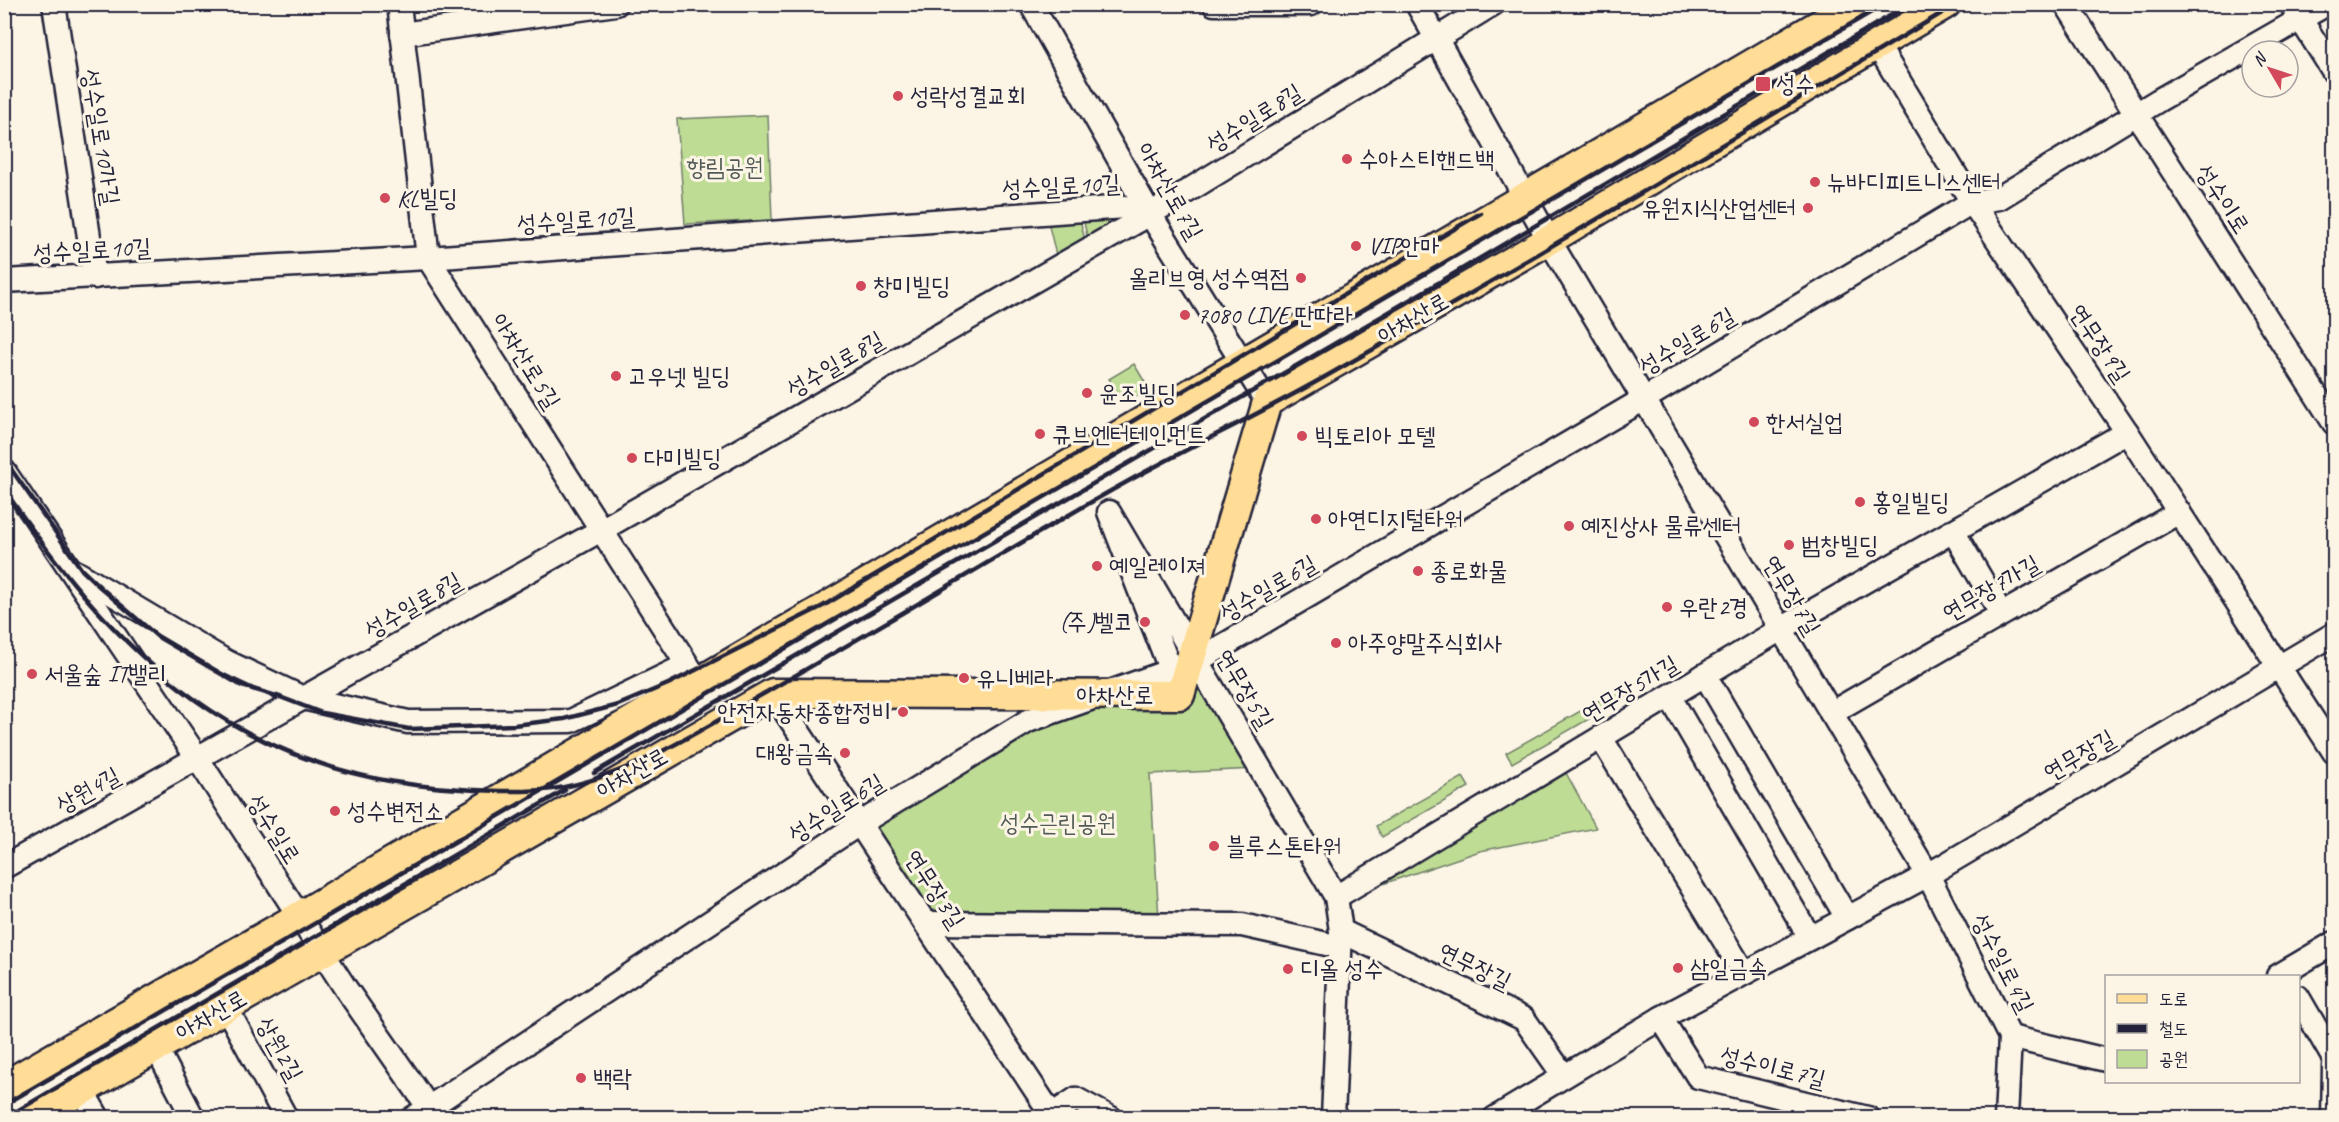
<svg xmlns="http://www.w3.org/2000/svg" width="2339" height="1122" font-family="Caveat,'Poor Story',sans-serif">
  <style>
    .green { fill: #bfdc94; stroke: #707f68; stroke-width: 1.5 }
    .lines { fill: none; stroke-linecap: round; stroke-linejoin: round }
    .minor-casing { stroke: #22223b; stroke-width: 27 }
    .major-casing { stroke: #22223b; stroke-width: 33 }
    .minor { stroke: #fcf5e5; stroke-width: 22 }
    .major { stroke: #ffdd96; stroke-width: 28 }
    .rail { stroke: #22223b; stroke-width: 4.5 }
    .poi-dot { fill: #d1495b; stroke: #fcf5e5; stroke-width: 2 }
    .labels { text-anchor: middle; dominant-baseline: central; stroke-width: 6; stroke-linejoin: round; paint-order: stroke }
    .poi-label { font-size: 24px; fill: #22223b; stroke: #fcf5e5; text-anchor: start }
    .street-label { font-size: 24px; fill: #22223b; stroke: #fcf5e5 }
    .park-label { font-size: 24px; fill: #515a56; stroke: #fcf5e5 }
  </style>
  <rect width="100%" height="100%" fill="#fcf5e5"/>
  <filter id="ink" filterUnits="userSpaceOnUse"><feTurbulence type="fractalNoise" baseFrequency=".0167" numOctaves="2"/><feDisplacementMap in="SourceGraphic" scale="12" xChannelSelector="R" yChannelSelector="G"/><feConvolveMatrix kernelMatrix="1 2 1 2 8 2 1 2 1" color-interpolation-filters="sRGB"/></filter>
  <g filter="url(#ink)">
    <g class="green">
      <path d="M768,115L772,220L685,224L677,119Z"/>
      <path d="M1119,211L1122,221L1088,240L1083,218Z"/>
      <path d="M1080,219L1085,241L1057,259L1048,222Z"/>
      <path d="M1134,364L1149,389L1124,404L1109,379Z"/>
      <path d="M1193,668L1255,769L1150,774L1159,918L931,914L873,827L1032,730Z"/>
      <path d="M1623,687L1629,696L1512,763L1506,753Z"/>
      <path d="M1566,773L1596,828L1480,851L1365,890Z"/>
      <path d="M1463,777L1469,787L1382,837L1376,826Z"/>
    </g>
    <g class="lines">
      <defs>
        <g id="minor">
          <path d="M54,4L95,277"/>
          <path d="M399,4L428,258L699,683"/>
          <path d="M1031,4L1150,214L1267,402"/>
          <path d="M1214,4H1311"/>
          <path d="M1417,4L1549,240L1928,875L2010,1037L2006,1118"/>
          <path d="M2066,4L2334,423"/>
          <path d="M2291,4L2334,72"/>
          <path d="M402,34L616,4"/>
          <path d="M1878,46L1972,202L2127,432L2334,752"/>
          <path d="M4,281L428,258L1125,207L1150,214"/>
          <path d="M4,471L198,759L344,986L436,1118"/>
          <path d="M1953,531L2001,613"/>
          <path d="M74,571L227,662L303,698L408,722L571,721L687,665"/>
          <path d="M1705,675L1847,918"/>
          <path d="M1176,684L1109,512L1336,897L1341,931L1333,1118"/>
          <path d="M773,693L1054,1118"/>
          <path d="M1670,697L1810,938"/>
          <path d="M1831,713L2179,512"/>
          <path d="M1601,738L1744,973"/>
          <path d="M4,867L601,530L1150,214L1493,4"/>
          <path d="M1336,897L1781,629L2127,432"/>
          <path d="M925,923L1242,925L1340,947"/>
          <path d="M1341,931L1524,1019L1564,1076"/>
          <path d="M2278,976L2334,943"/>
          <path d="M2298,997L2334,1059"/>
          <path d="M226,1007L286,1118"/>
          <path d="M1661,1018L1698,1077L1868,1118"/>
          <path d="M2010,1037L2106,1060"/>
          <path d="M156,1047L193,1118"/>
          <path d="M82,1090L98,1118"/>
          <path d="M1052,1115L1076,1099L1111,1118"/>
          <path d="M413,1118L859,824L1028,721L1197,661L1644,399L1972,202L1999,198L2159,100L2327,4"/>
          <path d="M1495,1118L1661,1018L1928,875L2334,634"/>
          <path d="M2333,1118L2334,1066"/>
        </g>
        <g id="major">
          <path d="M4,1086L298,917L1854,4"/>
          <path d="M34,1118L773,693L1180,695L1267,402L1549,240L1946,4"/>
        </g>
      </defs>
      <use href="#minor" class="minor-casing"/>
      <use href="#major" class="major-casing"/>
      <use href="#minor" class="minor"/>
      <use href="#major" class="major"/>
      <g class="rail">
        <path d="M4,459L82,570L100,587L158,637L242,686L280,697L322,713L409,729L514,725L564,719L618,705L668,684L823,606L1481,213"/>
        <path d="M4,489C119,660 245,779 461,789C488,791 526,792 553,789C631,777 702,729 770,690C856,641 941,590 1026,540C1059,521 1092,501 1125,483C1195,444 1268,410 1337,370C1546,252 1751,127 1957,4"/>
        <path d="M594,773L1384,315L1910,4"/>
        <path d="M4,1105C630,735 1260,375 1885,4"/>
        <path d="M5,1118L565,790"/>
      </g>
    </g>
  </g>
  <g class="poi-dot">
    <rect x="1755" y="76" width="16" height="16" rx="3"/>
    <circle cx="898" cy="96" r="6"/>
    <circle cx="1347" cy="159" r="6"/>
    <circle cx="1815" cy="182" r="6"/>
    <circle cx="385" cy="198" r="6"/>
    <circle cx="1808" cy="208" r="6"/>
    <circle cx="1356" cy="246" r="6"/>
    <circle cx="1301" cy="278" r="6"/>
    <circle cx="861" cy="286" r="6"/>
    <circle cx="1185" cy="315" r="6"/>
    <circle cx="616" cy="376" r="6"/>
    <circle cx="1087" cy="393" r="6"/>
    <circle cx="1754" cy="422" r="6"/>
    <circle cx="1040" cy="434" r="6"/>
    <circle cx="1302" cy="436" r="6"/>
    <circle cx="632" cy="458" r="6"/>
    <circle cx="1860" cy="502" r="6"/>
    <circle cx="1316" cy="519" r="6"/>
    <circle cx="1569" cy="526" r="6"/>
    <circle cx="1789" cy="545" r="6"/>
    <circle cx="1097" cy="566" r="6"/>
    <circle cx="1418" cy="571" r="6"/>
    <circle cx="1667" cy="607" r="6"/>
    <circle cx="1145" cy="622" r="6"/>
    <circle cx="1336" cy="643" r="6"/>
    <circle cx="32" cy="674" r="6"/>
    <circle cx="964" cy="678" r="6"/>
    <circle cx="903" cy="712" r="6"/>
    <circle cx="845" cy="753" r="6"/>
    <circle cx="335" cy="811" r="6"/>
    <circle cx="1214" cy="846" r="6"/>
    <circle cx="1678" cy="968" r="6"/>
    <circle cx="1288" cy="969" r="6"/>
    <circle cx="581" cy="1078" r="6"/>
  </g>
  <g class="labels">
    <g class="poi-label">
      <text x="1776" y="84">성수</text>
      <text x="910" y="96">성락성결교회</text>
      <text x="1359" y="159">수아스티핸드백</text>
      <text x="1827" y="182">뉴바디피트니스센터</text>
      <text x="397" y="198">KL빌딩</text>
      <text x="1796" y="208" text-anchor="end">유원지식산업센터</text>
      <text x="1368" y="246">VIP안마</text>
      <text x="1289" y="278" text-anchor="end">올리브영 성수역점</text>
      <text x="873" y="286">창미빌딩</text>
      <text x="1197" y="315">7080 LIVE 딴따라</text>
      <text x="628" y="376">고우넷 빌딩</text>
      <text x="1099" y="393">윤조빌딩</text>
      <text x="1766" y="422">한서실업</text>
      <text x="1052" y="434">큐브엔터테인먼트</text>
      <text x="1314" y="436">빅토리아 모텔</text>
      <text x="644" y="458">다미빌딩</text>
      <text x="1872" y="502">홍일빌딩</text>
      <text x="1328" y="519">아연디지털타워</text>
      <text x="1581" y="526">예진상사 물류센터</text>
      <text x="1801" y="545">범창빌딩</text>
      <text x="1109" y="566">예일레이져</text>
      <text x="1430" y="571">종로화물</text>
      <text x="1679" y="607">우란2경</text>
      <text x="1133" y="622" text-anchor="end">(주)벨코</text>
      <text x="1348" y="643">아주양말주식회사</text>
      <text x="44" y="674">서울숲 IT밸리</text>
      <text x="976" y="678">유니베라</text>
      <text x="891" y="712" text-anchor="end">안전자동차종합정비</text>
      <text x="833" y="753" text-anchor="end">대왕금속</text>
      <text x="347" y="811">성수변전소</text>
      <text x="1226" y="846">블루스톤타워</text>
      <text x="1690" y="968">삼일금속</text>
      <text x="1300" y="969">디올 성수</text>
      <text x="593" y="1078">백락</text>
    </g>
    <g class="street-label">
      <text transform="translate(1254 118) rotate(-32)">성수일로8길</text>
      <text transform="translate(101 137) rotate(81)">성수일로10가길</text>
      <text transform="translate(1061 186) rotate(-3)">성수일로10길</text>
      <text transform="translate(1170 191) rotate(60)">아차산로7길</text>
      <text transform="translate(2223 199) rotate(57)">성수이로</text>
      <text transform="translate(576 220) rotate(-4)">성수일로10길</text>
      <text transform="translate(92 250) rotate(-3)">성수일로10길</text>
      <text transform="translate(1413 318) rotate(-30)">아차산로</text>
      <text transform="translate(1687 341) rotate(-31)">성수일로6길</text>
      <text transform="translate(2100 343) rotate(56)">연무장9길</text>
      <text transform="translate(526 361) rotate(58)">아차산로5길</text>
      <text transform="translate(835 364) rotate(-30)">성수일로8길</text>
      <text transform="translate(1268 588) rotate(-30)">성수일로6길</text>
      <text transform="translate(1991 588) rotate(-30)">연무장7가길</text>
      <text transform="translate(1792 595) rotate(59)">연무장7길</text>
      <text transform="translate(413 605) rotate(-30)">성수일로8길</text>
      <text transform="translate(1245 689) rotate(59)">연무장5길</text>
      <text transform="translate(1630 689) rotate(-31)">연무장5가길</text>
      <text x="1115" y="695">아차산로</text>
      <text transform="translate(2079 755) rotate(-30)">연무장길</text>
      <text transform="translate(632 773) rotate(-30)">아차산로</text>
      <text transform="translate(88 790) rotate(-29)">상원4길</text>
      <text transform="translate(836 808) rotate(-32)">성수일로6길</text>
      <text transform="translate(274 829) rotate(58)">성수일로</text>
      <text transform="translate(935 889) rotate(57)">연무장3길</text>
      <text transform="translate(2003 963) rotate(63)">성수일로4길</text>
      <text transform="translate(1475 966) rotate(26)">연무장길</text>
      <text transform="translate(211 1015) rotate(-30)">아차산로</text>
      <text transform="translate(280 1049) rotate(61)">상원2길</text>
      <text transform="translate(1773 1067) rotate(14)">성수이로7길</text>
    </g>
    <g class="park-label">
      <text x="725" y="167">향림공원</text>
      <text x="1058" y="823">성수근린공원</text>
    </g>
  </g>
  <rect width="2339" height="1122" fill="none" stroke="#fcf5e5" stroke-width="24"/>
  <rect x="12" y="12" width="2315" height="1098" fill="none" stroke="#22223b" stroke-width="2" filter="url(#ink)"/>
  <rect x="2105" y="975" width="195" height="108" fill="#fcf5e5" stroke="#a5a1a1" stroke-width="1.5"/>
  <rect x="2117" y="994" width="30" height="9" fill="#ffdd96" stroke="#a5a1a1" stroke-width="1.5"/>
  <text x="2159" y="1005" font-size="18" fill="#22223b">도로</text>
  <rect x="2117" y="1024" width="30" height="9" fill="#22223b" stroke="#a5a1a1" stroke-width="1.5"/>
  <text x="2159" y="1035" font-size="18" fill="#22223b">철도</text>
  <rect x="2117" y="1050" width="30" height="18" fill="#bfdc94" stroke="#a5a1a1" stroke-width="1.5"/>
  <text x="2159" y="1065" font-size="18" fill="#22223b">공원</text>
  <g transform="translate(2270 69) rotate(309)"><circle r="28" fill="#fcf5e5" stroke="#a5a1a1" stroke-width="1.5"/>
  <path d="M0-4.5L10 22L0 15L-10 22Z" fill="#d1495b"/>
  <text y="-9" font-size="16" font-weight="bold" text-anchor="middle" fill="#22223b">N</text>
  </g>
</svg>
